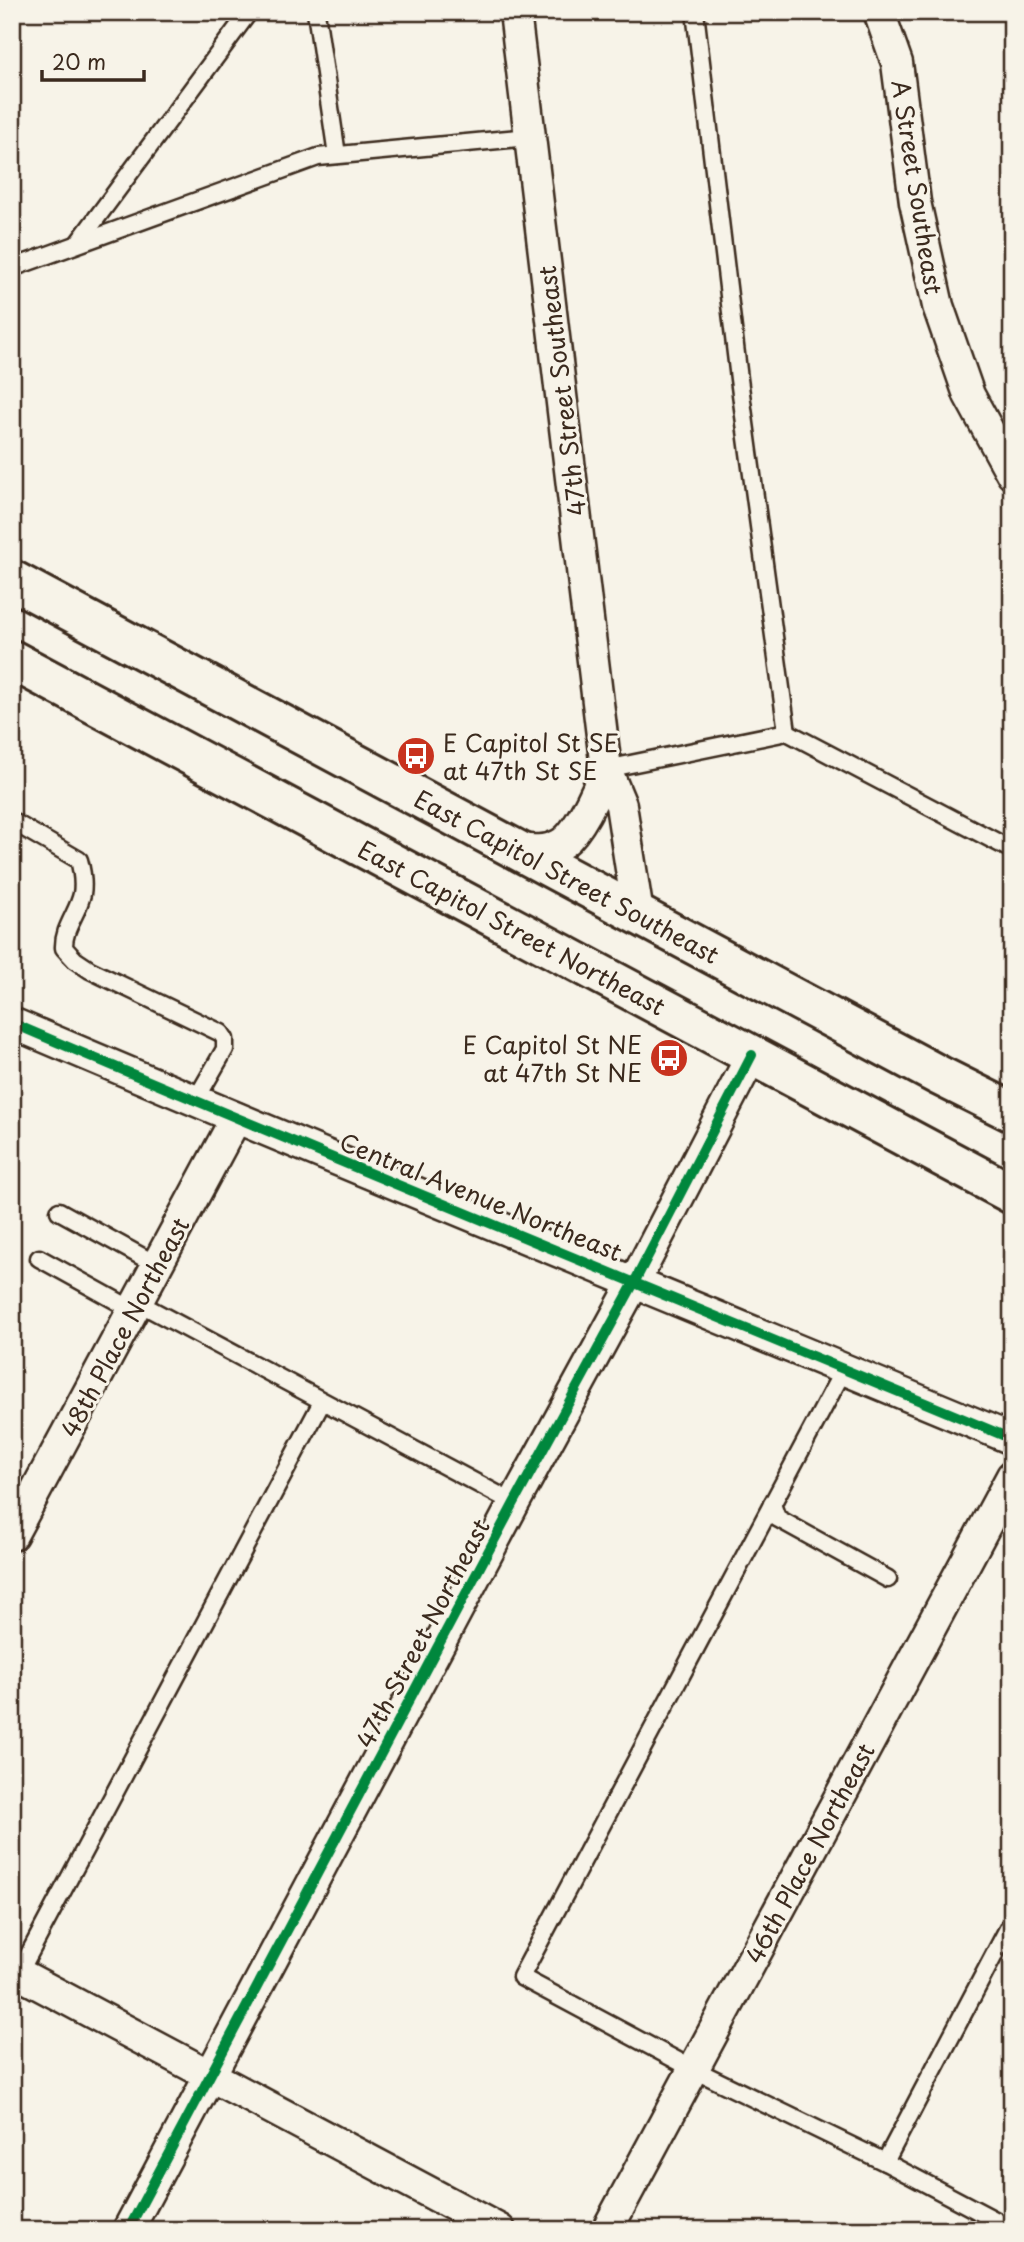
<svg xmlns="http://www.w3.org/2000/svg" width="1024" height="2242" font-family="'Playpen Sans',sans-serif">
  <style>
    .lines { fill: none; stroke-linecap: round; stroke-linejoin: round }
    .service-casing { stroke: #3b2a1e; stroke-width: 21 }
    .minor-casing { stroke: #3b2a1e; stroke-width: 35 }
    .primary-casing { stroke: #3b2a1e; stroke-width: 44 }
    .service { stroke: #f7f3e8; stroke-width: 16 }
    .minor { stroke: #f7f3e8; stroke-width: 30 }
    .primary { stroke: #f7f3e8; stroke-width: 38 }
    .cycleway-casing { stroke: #f7f3e8; stroke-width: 15 }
    .cycleway { stroke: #00873e; stroke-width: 10 }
    .labels { text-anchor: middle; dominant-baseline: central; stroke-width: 6; stroke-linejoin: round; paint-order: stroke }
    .street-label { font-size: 24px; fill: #3b2a1e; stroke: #f7f3e8 }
    .poi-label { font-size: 24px; fill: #3b2a1e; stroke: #f7f3e8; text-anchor: start }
  </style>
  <rect width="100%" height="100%" fill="#f7f3e8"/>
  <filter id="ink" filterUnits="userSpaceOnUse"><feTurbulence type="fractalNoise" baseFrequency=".0143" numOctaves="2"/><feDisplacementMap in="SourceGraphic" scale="14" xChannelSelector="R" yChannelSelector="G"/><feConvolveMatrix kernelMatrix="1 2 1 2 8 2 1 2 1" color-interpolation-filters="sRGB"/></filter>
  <g filter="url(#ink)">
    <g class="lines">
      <defs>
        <g id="service">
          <path d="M316,12L337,155"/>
          <path d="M78,243L249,12"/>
          <path d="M12,268L318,157L530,137"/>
          <path d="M787,732L1012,850"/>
          <path d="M606,769L787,732L739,379L695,12"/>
          <path d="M12,821L79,860C82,871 84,882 82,894C78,913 63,928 64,948L75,960L90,970L221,1033L225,1039V1049L195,1101"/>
          <path d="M59,1211L157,1265"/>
          <path d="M39,1258L133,1310"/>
          <path d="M137,1302L514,1503"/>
          <path d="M844,1369L521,1977L693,2069L885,2162L1012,2229"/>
          <path d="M772,1504L777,1518L888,1579"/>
          <path d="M19,1973L322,1402"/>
          <path d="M885,2162L1012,1921"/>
        </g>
        <g id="minor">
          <path d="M515,12L606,769L621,805L638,914"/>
          <path d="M879,12L897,63L915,202L938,306L969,395L1012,474"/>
          <path d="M515,848C530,850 545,853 559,845C578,836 598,789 606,769"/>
          <path d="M12,1023C344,1165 679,1300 1012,1439"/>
          <path d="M12,1535L236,1118"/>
          <path d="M12,1970L500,2230"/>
          <path d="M128,2230L514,1503L635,1281L752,1055"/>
          <path d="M607,2230L1012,1476"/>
        </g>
        <g id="primary">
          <path d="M12,580L940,1076L1012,1112"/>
          <path d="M12,660L1012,1194"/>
        </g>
      </defs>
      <use href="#service" class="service-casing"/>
      <use href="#minor" class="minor-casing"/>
      <use href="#primary" class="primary-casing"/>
      <use href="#service" class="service"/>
      <use href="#minor" class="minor"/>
      <use href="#primary" class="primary"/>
      <defs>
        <g id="cycleway">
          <path d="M12,1023C344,1165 679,1300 1012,1439"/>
          <path d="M128,2230L514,1503L635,1281L752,1055"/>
        </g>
      </defs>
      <use href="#cycleway" class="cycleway-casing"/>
      <use href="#cycleway" class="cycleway"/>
    </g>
  </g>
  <defs>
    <symbol id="bus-disc" viewBox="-11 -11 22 22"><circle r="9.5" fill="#c8321e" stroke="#f7f3e8"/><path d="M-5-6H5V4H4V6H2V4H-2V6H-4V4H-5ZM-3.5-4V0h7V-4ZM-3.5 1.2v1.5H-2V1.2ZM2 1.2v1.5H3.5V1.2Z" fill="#fff"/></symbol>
  </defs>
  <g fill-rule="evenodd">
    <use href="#bus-disc" x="394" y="734" width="44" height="44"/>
    <use href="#bus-disc" x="647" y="1036" width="44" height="44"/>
  </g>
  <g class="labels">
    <g class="street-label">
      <text transform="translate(918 187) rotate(81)">A Street Southeast</text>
      <text transform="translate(561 391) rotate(-97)">47th Street Southeast</text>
      <text transform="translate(567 876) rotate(28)">East Capitol Street Southeast</text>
      <text transform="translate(512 927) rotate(28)">East Capitol Street Northeast</text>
      <text transform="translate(481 1196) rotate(22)">Central Avenue Northeast</text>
      <text transform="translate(124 1327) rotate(-62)">48th Place Northeast</text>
      <text transform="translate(422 1633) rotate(-62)">47th Street Northeast</text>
      <text transform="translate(809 1853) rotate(-62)">46th Place Northeast</text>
    </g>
    <g class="poi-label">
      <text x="443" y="742">E Capitol St SE<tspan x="443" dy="28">at 47th St SE</tspan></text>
      <text x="642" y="1044" text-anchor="end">E Capitol St NE<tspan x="642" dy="28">at 47th St NE</tspan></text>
    </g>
  </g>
  <rect width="1024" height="2242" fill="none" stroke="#f7f3e8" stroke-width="42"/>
  <rect x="21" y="21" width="982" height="2200" fill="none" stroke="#3b2a1e" stroke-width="2.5" filter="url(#ink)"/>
  <path d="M42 70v10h102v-10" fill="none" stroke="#3b2a1e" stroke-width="3.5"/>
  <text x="52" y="70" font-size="21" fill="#3b2a1e" stroke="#f7f3e8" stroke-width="5" paint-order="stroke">20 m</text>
</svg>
